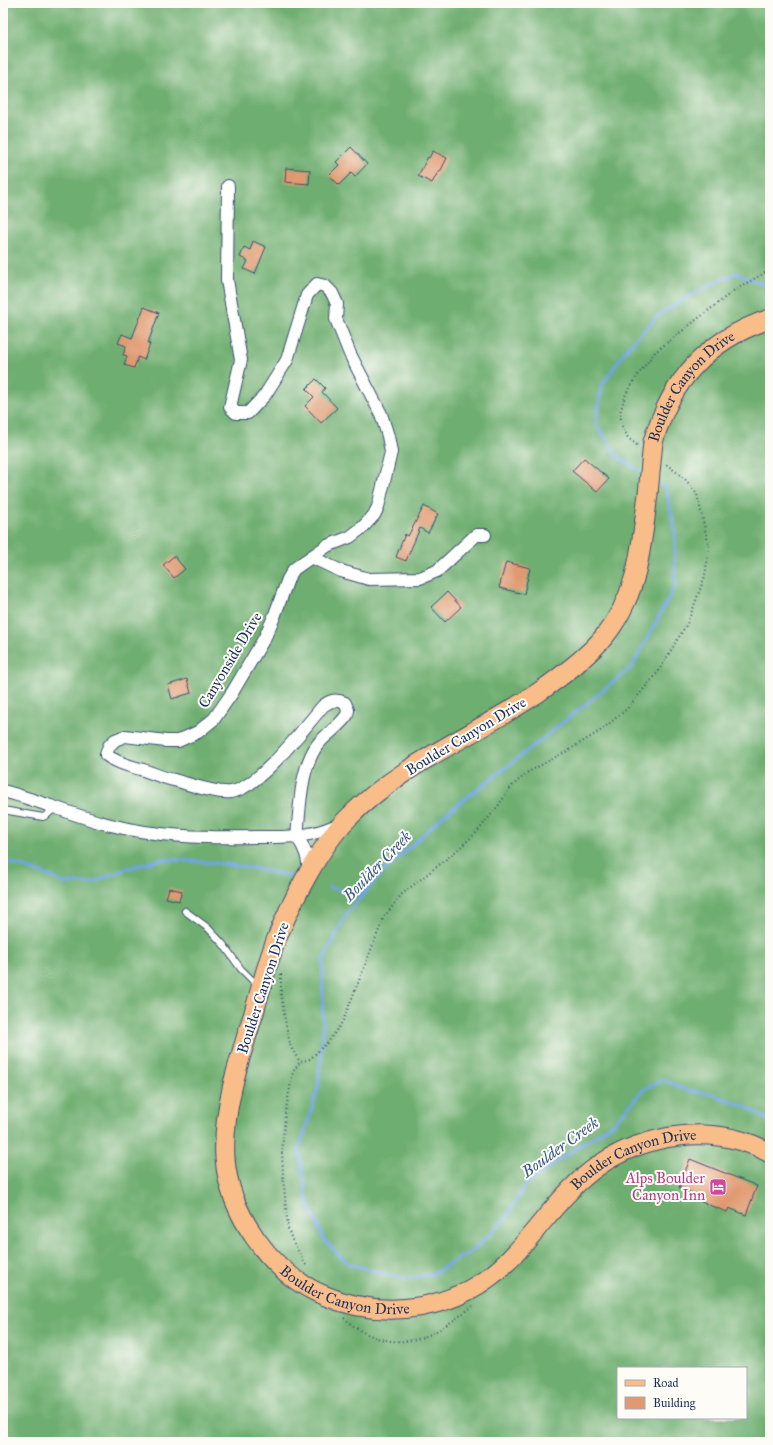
<svg xmlns="http://www.w3.org/2000/svg" width="773" height="1445" font-family="'IM FELL Great Primer',serif">
  <style>
    .forest { fill: #6eae70; stroke: #446e67; fill-rule: evenodd }
    .lines { fill: none; stroke-linecap: round; stroke-linejoin: round }
    .stream { stroke: #6fa4dc; stroke-width: 3.5 }
    .building { fill: #e09970 }
    .lane-casing { stroke: #3b4c70; stroke-width: 8 }
    .street-casing { stroke: #3b4c70; stroke-width: 14 }
    .primary-casing { stroke: #3b4c70; stroke-width: 21 }
    .path { stroke: #3b4c70; stroke-width: 2; stroke-dasharray: 1 3; stroke-linecap: butt }
    .lane { stroke: #fff; stroke-width: 6 }
    .street { stroke: #fff; stroke-width: 12 }
    .primary { stroke: #f8bd89; stroke-width: 19 }
    .primary-bridge-casing { stroke: #3b4c70; stroke-width: 21; stroke-linecap: butt }
    .primary-bridge { stroke: #f8bd89; stroke-width: 19 }
    .labels { text-anchor: middle; dominant-baseline: central; stroke-width: 4; stroke-linejoin: round; paint-order: stroke }
    .street-label { font-size: 15px; fill: #1b2f5e; stroke: #fdfcf7 }
    .hotel-label { font-size: 15px; fill: #b23c85; stroke: #fdfcf7; text-anchor: end }
    .water-label { font-size: 16px; font-style: italic; fill: #38588a; stroke: #fdfcf7 }
  </style>
  <rect width="100%" height="100%" fill="#fdfcf7"/>
  <filter id="ink" filterUnits="userSpaceOnUse"><feTurbulence type="fractalNoise" baseFrequency=".025" numOctaves="2"/><feDisplacementMap in="SourceGraphic" scale="8" xChannelSelector="R" yChannelSelector="G"/><feConvolveMatrix kernelMatrix="1 2 1 2 8 2 1 2 1" color-interpolation-filters="sRGB"/></filter>
  <filter id="wash" filterUnits="userSpaceOnUse"><feTurbulence type="fractalNoise" baseFrequency=".012" numOctaves="4" result="noise"/><feDisplacementMap in="SourceGraphic" scale="16" xChannelSelector="R" yChannelSelector="G"/><feGaussianBlur stdDeviation="0.9" result="paint"/><feColorMatrix in="noise" values="0 0 0 0 0 0 0 0 0 0 0 0 0 0 0 0 0 1.4 0 .05"/><feComposite in="paint" operator="in"/></filter>
  <g filter="url(#wash)">
    <rect width="100%" height="100%" fill="#f3edd8"/>
    <path class="forest" d="M3,3H770V1442H3ZM618,1368H746V1418H618Z"/>
    <g class="lines">
      <g class="stream">
        <path d="M644,474L618,457L596,424L602,385L629,346L659,315L693,294L736,273L770,287"/>
        <path d="M656,482L666,488L675,530V586L632,667L531,748L442,817L379,876L346,915L323,960V1033L318,1089L299,1150L307,1199L324,1240L347,1263L380,1273L408,1279L435,1273L475,1249L506,1218L525,1186L563,1157L614,1123L644,1089L664,1080L686,1090L714,1095L746,1107L770,1121"/>
        <path d="M3,860L50,876L63,883H91L128,868L164,859L217,863L263,870L294,877"/>
        <path d="M329,887L350,893L366,891"/>
      </g>
    </g>
    <g id="blocks">
      <g class="building">
        <path d="M351,147L367,164L355,177L351,173L339,185L329,175L339,165L336,162Z"/>
        <path d="M433,151L447,158L440,172H438L432,183L418,176L428,157L429,158Z"/>
        <path d="M286,168L310,170L309,184L285,182Z"/>
        <path d="M253,241L266,247L255,274L244,269L248,261L240,257L244,247L250,250Z"/>
        <path d="M144,307L159,313L148,343L150,344L144,360L138,357L134,368L124,365L127,356L123,355L126,346L118,343L122,334L132,338Z"/>
        <path d="M316,379L325,388L322,392L337,408L321,423L305,406L314,397L306,389Z"/>
        <path d="M584,458L609,479L597,492L572,471Z"/>
        <path d="M424,506L438,514L428,533L420,528L406,561L396,557L405,534L408,536Z"/>
        <path d="M174,556L185,569L174,578L163,565Z"/>
        <path d="M506,562L530,568L524,594L499,588Z"/>
        <path d="M447,592L461,607L445,622L431,607Z"/>
        <path d="M187,679L191,693L172,699L168,685Z"/>
        <path d="M169,888L182,891L179,901L166,898Z"/>
        <path d="M690,1159L757,1186L746,1215L729,1208L727,1212L701,1202L702,1197L679,1188Z"/>
      </g>
    </g>
  </g>
  <g filter="url(#ink)">
    <use href="#blocks" fill-opacity="0" stroke="#3b4c70" stroke-width="1"/>
    <g class="lines">
      <defs>
        <g id="lane">
          <path d="M3,810L43,817L47,815L56,807"/>
          <path d="M185,911L208,928L223,944L241,969L258,986"/>
        </g>
        <g id="street">
          <path d="M228,186L227,280L241,360L230,407L236,413H248L265,395L287,360L307,295L317,284L325,286L332,293L337,304L336,319L350,354L381,414L388,436L391,452L378,507L374,515L363,527L350,537L327,546L294,569L288,579L274,617L265,637L232,693L214,719L198,732L178,741H166L125,736L115,740L109,746L106,755C117,763 127,765 140,769C151,772 162,778 174,780C189,784 217,794 231,792C259,788 304,728 323,706C331,700 336,699 345,703L348,710L347,715C339,727 327,733 318,744C300,768 300,807 297,837C305,848 308,857 309,871"/>
          <path d="M311,557L341,571L369,579L420,578L437,571L476,535H485"/>
          <path d="M3,791C38,800 72,815 107,824C155,837 205,838 255,837C273,837 292,838 309,834C320,832 331,828 341,823"/>
        </g>
        <g id="primary">
          <path id="s1" d="M653,442C671,380 708,339 770,319"/>
          <path id="s2" d="M648,494C641,547 639,595 603,638C585,659 562,676 539,692C476,735 402,763 348,818C319,847 290,904 275,943C266,967 260,992 253,1016C239,1060 222,1111 225,1158C229,1214 271,1273 323,1295C386,1322 458,1310 507,1262C534,1235 555,1202 584,1177C625,1141 689,1125 742,1141C752,1144 761,1148 770,1153"/>
        </g>
      </defs>
      <use href="#lane" class="lane-casing"/>
      <use href="#street" class="street-casing"/>
      <use href="#primary" class="primary-casing"/>
      <g class="path">
        <path d="M637,445L628,438L622,426L620,413L625,396L635,379L655,352L736,289L770,270"/>
        <path d="M281,974V995L286,1026L291,1048L300,1062"/>
        <path d="M306,1265L293,1242L288,1229L283,1176L282,1152L285,1114L293,1072L300,1062L310,1059L329,1041L343,1021L384,917L402,894L454,853L477,832L498,806L511,787L528,772L569,750L600,731L627,709L658,672L688,622L705,576L709,547L697,494L685,479L666,464"/>
        <path d="M344,1318C366,1339 397,1348 426,1336C443,1329 458,1317 473,1306"/>
      </g>
      <use href="#lane" class="lane"/>
      <use href="#street" class="street"/>
      <use href="#primary" class="primary"/>
      <defs>
        <path id="primary-bridge" d="M648,494L653,442"/>
      </defs>
      <use href="#primary-bridge" class="primary-bridge-casing"/>
      <use href="#primary-bridge" class="primary-bridge"/>
    </g>
  </g>
  <defs>
    <symbol id="hotel-square" viewBox="-11 -11 22 22"><rect x="-9" y="-9" width="18" height="18" rx="4" fill="#d1479c" stroke="#fdfcf7"/><path d="M-6-4.5h1.5V1H6V5H4.5V3h-9V5H-6ZM-4 0a1.8 1.8 0 1 1 3.6 0ZM.5 0V-2.5h3Q6-2.5 6 0Z" fill="#fff"/></symbol>
  </defs>
  <g fill-rule="evenodd">
    <use href="#hotel-square" x="708" y="1177" width="20" height="20"/>
  </g>
  <g class="labels">
    <g class="street-label">
      <text stroke="none"><textPath href="#s1" startOffset="69">Boulder Canyon Drive</textPath></text>
      <text transform="translate(230 660) rotate(-59)">Canyonside Drive</text>
      <text transform="translate(466 736) rotate(-31)">Boulder Canyon Drive</text>
      <text transform="translate(263 988) rotate(-72)">Boulder Canyon Drive</text>
      <text stroke="none"><textPath href="#s2" startOffset="1377">Boulder Canyon Drive</textPath></text>
      <text stroke="none"><textPath href="#s2" startOffset="1030">Boulder Canyon Drive</textPath></text>
    </g>
    <g class="hotel-label">
      <text x="705" y="1178">Alps Boulder<tspan x="705" dy="17">Canyon Inn</tspan></text>
    </g>
    <g class="water-label">
      <text transform="translate(377 866) rotate(-46)">Boulder Creek</text>
      <text transform="translate(560 1147) rotate(-36)">Boulder Creek</text>
    </g>
  </g>
  <rect width="773" height="1445" fill="none" stroke="#fdfcf7" stroke-width="16"/>
  <rect x="617" y="1367" width="130" height="52" fill="#fdfcf7" stroke="#a3aaba"/>
  <rect x="625" y="1380" width="20" height="6" fill="#f8bd89" stroke="#a3aaba"/>
  <text x="653" y="1387" font-size="12" fill="#1b2f5e">Road</text>
  <rect x="625" y="1397" width="20" height="12" fill="#e09970" stroke="#a3aaba"/>
  <text x="653" y="1407" font-size="12" fill="#1b2f5e">Building</text>
</svg>
